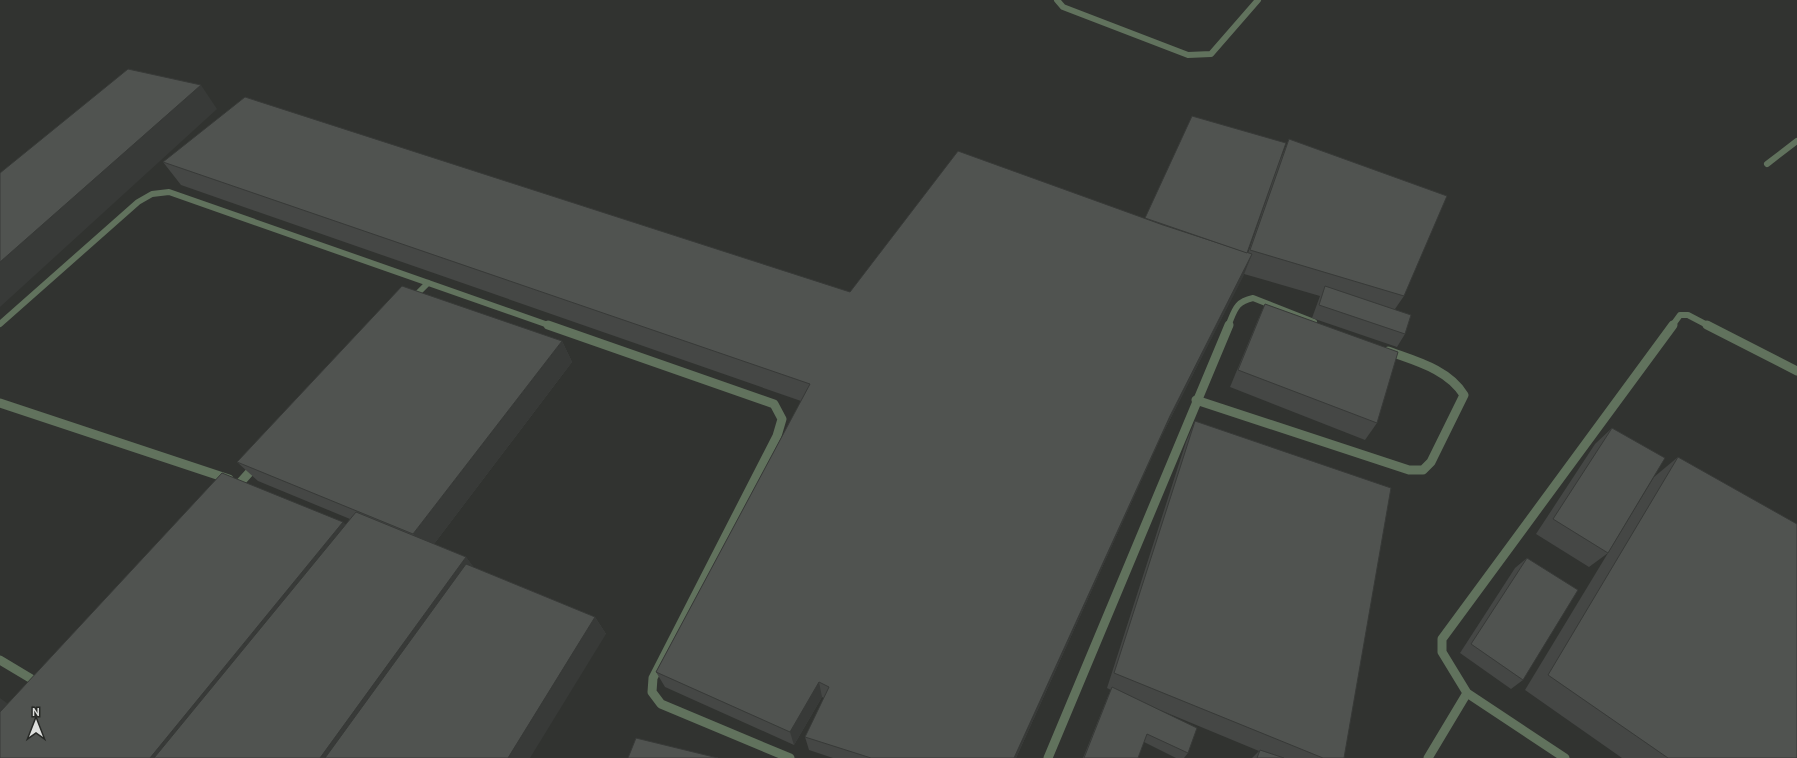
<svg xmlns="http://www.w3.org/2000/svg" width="1797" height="758" font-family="Cabin,sans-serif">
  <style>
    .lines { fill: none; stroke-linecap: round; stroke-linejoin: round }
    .service-far1 { stroke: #61725d; stroke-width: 6 }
    .service { stroke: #61725d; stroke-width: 9 }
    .wall { fill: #454745; fill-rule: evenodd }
    .shaded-wall { fill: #383a38 }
    .building { fill: #505350; stroke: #383a38 }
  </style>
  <rect width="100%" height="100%" fill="#313330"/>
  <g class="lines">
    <g class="service-far1">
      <path d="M1057,0L1063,7L1188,55L1211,54L1258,0"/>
      <path d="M1767,164L1797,141"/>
      <path d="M412,299L428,283"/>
      <path d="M0,324L138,202L152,194L169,192L551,326"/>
      <path d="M1228,326C1235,310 1235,302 1253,298L1314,322"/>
      <path d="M1672,326L1680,315H1688L1709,326"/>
    </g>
    <g class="service">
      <path d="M548,325L774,404L782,419L777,436L653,678L652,692L661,704L790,758"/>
      <path d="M1707,325L1797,371"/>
      <path d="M1196,400L1409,470H1423L1431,462L1464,395C1448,369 1415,361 1388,351"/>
      <path d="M0,403L229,479"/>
      <path d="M239,484L256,465"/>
      <path d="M0,660L40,684"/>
      <path d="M1048,758L1229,325"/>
      <path d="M1428,758L1467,693"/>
      <path d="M1565,758L1467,693L1442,652V639L1673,325"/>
    </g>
  </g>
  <g class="wall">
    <path d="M1289,139L1404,296L1395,309L1405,334L1397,347L1312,318L1320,296L1244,274L1161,437L1016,758H833L809,750L805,737L824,698L822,697L794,745L665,687L656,672L801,401L181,185L163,162L850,292L1145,218L1281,158ZM1272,183L1248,253H1247Z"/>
    <path d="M1265,304L1377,423L1365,440L1230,387L1257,322Z"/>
    <path d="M562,341L572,362L434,544L466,557L473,567L595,617L606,634L8,703L346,524L350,519L258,481L237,462Z"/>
    <path d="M1195,421L1344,758H1252L1259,751L1160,710L1188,753L1184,758H1176L1144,742L1138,758H1083L1108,696L1111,690L1107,688L1186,442Z"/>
    <path d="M1612,428L1608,553L1589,567L1536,534L1595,444Z"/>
    <path d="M1678,457L1797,758H1622L1525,690L1654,477Z"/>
    <path d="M1527,558L1523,680L1511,689L1460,653L1515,568Z"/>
  </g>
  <g class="shaded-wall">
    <path d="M201,85L217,109L0,307V262Z"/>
    <path d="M1252,254L1243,277L1161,437L1016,758H1014L1170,416Z"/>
    <path d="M562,341L572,362L428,552L413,534Z"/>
    <path d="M343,522L361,540L188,758H150Z"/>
    <path d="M466,557L480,575L350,758H320Z"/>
    <path d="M595,617L606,634L530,758H508Z"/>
    <path d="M819,682L822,697L794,745L790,732Z"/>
    <path d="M0,698L11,706L0,716Z"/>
  </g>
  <g class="building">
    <path d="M128,69L201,85L0,262V173Z"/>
    <path d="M245,97L850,292L958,151L1163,225L1252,254L1170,416L1014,758H871L805,737L829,687L819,682L790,732L656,672L810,384L163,162Z"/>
    <path d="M1192,116L1286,143L1247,253L1145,218Z"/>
    <path d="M1289,139L1447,196L1404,296L1250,250Z"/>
    <path d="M402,286L562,341L413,534L237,462Z"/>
    <path d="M1325,286L1411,315L1405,334L1319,305Z"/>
    <path d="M1265,304L1398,352L1377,423L1238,370Z"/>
    <path d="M1195,421L1391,488L1344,758H1323L1114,673Z"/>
    <path d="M1612,428L1665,458L1608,553L1553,519Z"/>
    <path d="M1678,457L1797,524V758H1668L1548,675Z"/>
    <path d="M222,473L343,522L150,758H0V712Z"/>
    <path d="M356,512L466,557L320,758H154Z"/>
    <path d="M1527,558L1578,590L1523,680L1471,644Z"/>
    <path d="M466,564L595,617L508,758H325Z"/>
    <path d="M1112,687L1197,728L1188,753L1147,734L1138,758H1084Z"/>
    <path d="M636,738L718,758H628Z"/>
    <path d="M1260,750L1284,758H1257Z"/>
  </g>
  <g transform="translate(36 722)" stroke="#272926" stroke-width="3" paint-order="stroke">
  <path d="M0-3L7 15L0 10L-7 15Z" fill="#dddfdd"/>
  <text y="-6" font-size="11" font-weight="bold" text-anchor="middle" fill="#dddfdd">N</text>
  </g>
</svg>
